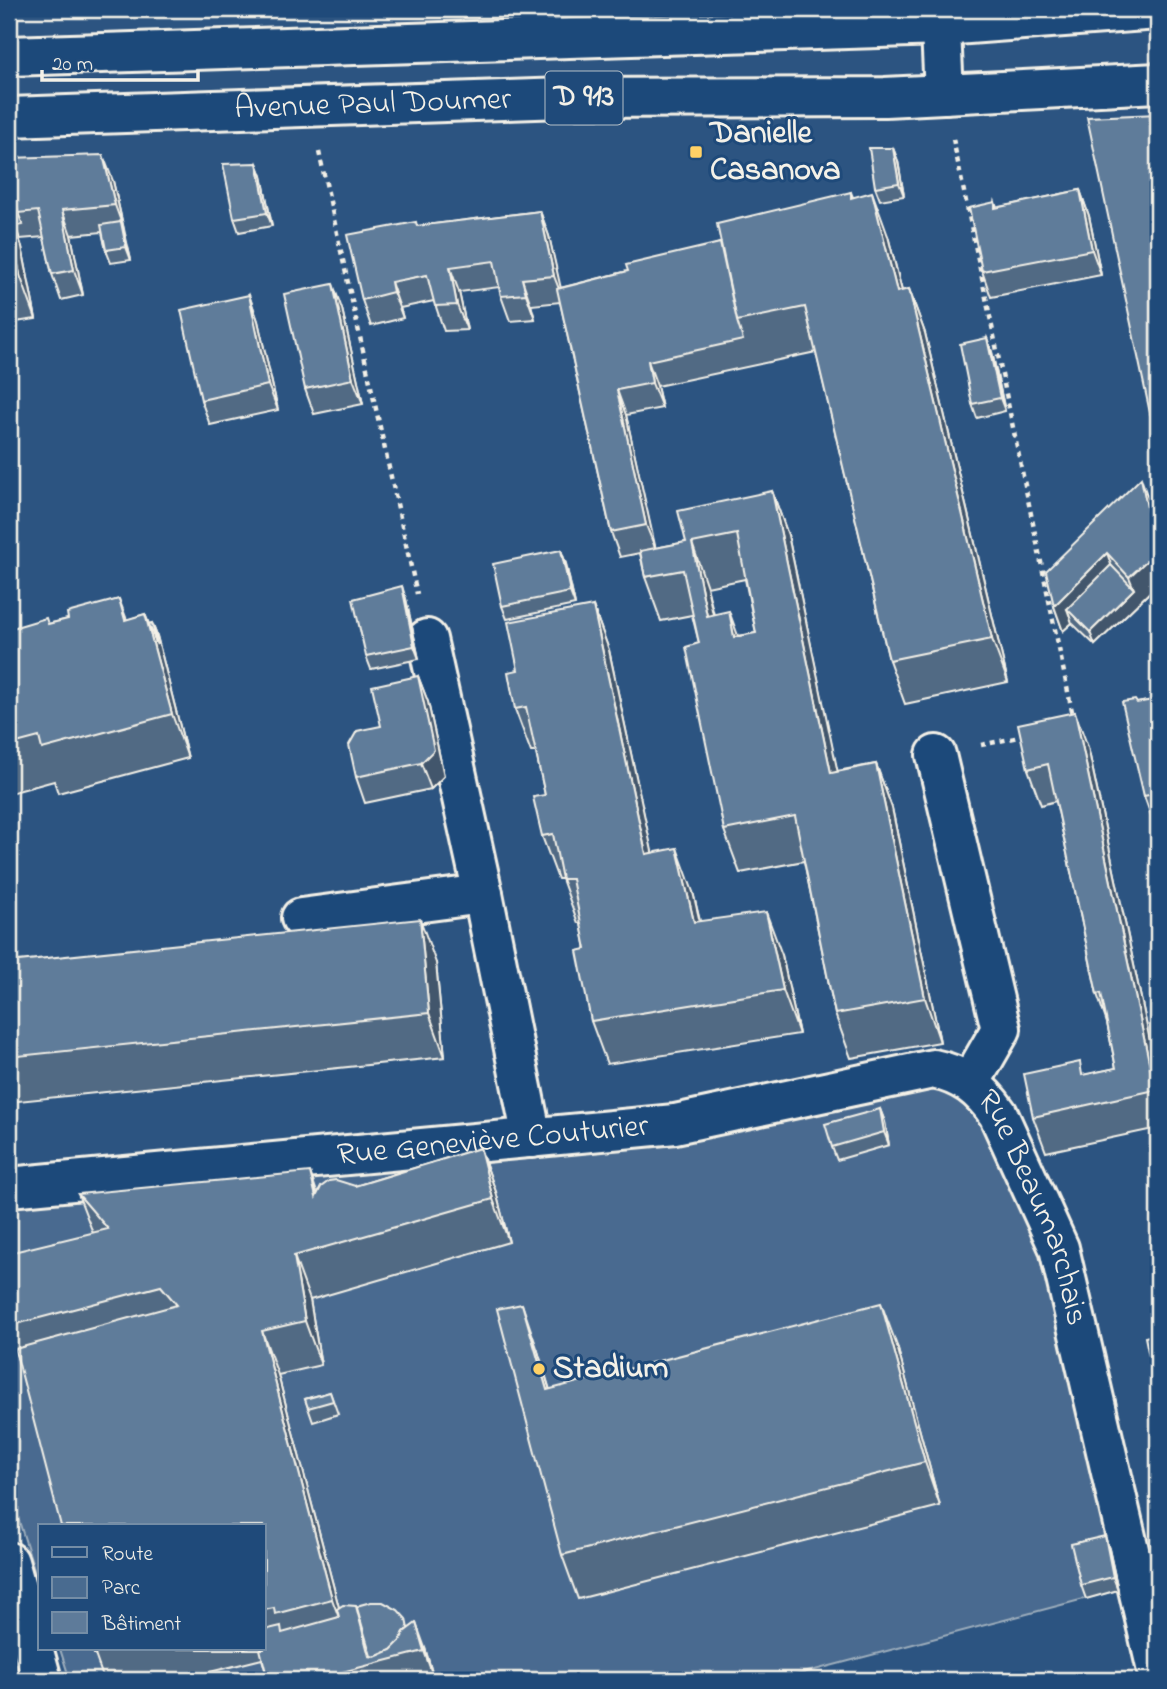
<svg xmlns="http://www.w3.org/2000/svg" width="1167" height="1689" font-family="'Indie Flower',sans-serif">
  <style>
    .green { fill: #496b90; stroke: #9eaebc; stroke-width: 2 }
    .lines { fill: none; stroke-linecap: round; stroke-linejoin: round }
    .minor-casing { stroke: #f4f1e8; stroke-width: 44 }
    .major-casing { stroke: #f4f1e8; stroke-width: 44 }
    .path { stroke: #f4f1e8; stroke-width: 4.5; stroke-dasharray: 5 5; stroke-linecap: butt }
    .minor { stroke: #1f4a7a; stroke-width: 38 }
    .major { stroke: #1f4a7a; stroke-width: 38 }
    .wall { fill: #516a84; stroke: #f4f1e8; stroke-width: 2; fill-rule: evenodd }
    .shaded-wall { fill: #42566c; stroke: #f4f1e8; stroke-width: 2 }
    .building { fill: #5e7b9a; stroke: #f4f1e8; stroke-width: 2; fill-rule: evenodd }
    .poi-dot { fill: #ffd166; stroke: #1f4a7a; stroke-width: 2.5 }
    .labels { text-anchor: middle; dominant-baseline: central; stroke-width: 6; stroke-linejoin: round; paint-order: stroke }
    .shield { fill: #1f4a7a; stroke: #b4bfc7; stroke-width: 2 }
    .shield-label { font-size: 30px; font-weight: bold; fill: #f4f1e8 }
    .street-label { font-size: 32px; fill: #f4f1e8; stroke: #1f4a7a }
    .poi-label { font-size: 32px; font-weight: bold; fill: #f4f1e8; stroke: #1f4a7a; text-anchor: start }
  </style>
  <rect width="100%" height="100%" fill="#2c5481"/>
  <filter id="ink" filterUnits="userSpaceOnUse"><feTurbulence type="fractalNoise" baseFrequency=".0143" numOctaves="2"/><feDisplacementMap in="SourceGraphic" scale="14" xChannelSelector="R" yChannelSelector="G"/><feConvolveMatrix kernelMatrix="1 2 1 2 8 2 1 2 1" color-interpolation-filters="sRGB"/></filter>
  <g filter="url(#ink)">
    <path class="green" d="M938,1086L954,1093L983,1120L1043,1250L1118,1590L777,1680H70L60,1649H264V1526H40V1588L9,1489V1202Z"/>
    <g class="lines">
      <defs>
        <g id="minor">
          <path d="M940,9L944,94"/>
          <path d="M427,639L483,894L532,1138"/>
          <path d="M936,755L1001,1029L970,1083"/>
          <path d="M301,918L483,894"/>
          <path id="s1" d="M9,1187L675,1124L933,1069C963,1075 981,1089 998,1114L1059,1248L1158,1675"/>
          <path d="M9,1562L42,1680"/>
        </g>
        <g id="major">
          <path d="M9,56L942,26L1158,10"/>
          <path id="s2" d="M9,117L564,98L885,97L1158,83"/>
        </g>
      </defs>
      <use href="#minor" class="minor-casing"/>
      <use href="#major" class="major-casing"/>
      <g class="path">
        <path d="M953,139L1073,716"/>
        <path d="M319,152L417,594"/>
        <path d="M981,745L1024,736"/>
      </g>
      <use href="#minor" class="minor"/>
      <use href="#major" class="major"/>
    </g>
    <g class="wall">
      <path d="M1158,114V434L1150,413Z"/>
      <path d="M893,148L898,161L904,196L880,200L875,187Z"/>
      <path d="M257,163L262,176L272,226L239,232L234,218Z"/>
      <path d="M113,181L131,260L111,263L106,250L102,232L71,235L83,295L61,300L52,274L44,237L20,239L15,226L9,195Z"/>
      <path d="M1080,190L1089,216L1101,275L991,297L982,271L995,202L997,208Z"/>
      <path d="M851,192L853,197L888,236L902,291L909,289L925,333L1008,682L905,704L889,660L816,352L657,386L662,408L626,415L655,548L686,542L772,491L788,535L837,771L876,764L892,808L940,1042L851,1058L835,1014L804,861L740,873L724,830L699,643L692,615L661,621L645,577L640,553L620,557L611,532L560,302L531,305L535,319L510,321L501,296L499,287L459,292L467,330L444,331L434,301L400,308L403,318L371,326L362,300L418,226L540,211L549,236L560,288L628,271L720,243ZM745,579L756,633L738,636L714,615L707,587Z"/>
      <path d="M9,210L22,247L36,319L9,323Z"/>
      <path d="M249,295L258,321L278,410L210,425L201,400Z"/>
      <path d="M342,309L363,404L314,414L305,389Z"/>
      <path d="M987,338L992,352L1005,411L977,418L972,404Z"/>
      <path d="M1150,504L1158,544V584L1095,645L1072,623L1063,631L1054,606Z"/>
      <path d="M561,550L566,564L575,605L507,619L502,606Z"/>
      <path d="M119,599L127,620L145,614L149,624L152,623L157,636L188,758L58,793L54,781L10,793L9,788V629L48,624L68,619Z"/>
      <path d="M406,599L419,659L371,669L366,656Z"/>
      <path d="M593,606L609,650L652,853L693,892L700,921L782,955L799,1034L607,1064L591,1021L586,949L581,923H578L562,879H558L542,836L545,795L536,752H531L515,709L518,670Z"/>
      <path d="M418,676L428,702L444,776L431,789L365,803L356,777L381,726Z"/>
      <path d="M1158,699V832H1157L1144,796L1137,703Z"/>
      <path d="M1088,747L1158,1079V1128L1046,1152L1033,1117L1085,1075L1116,1068L1107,1023L1097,994L1056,801L1041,805L1028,769Z"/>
      <path d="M9,962L436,963L445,1057L9,1102Z"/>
      <path d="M880,1109L885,1122L889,1145L837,1160L832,1147Z"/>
      <path d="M480,1148L496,1192L509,1242L310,1300L321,1365L278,1375L339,1608H357L409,1628L425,1648L433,1676L417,1680H268L262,1659L178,1680H104L93,1649H264V1526L18,1360L9,1334V1326L93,1233L78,1194L317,1193L355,1186Z"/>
      <path d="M897,1346L940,1506L578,1599L562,1555L537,1348L550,1390Z"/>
      <path d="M330,1392L338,1414L313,1422L305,1399Z"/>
      <path d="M1109,1549L1118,1590L1086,1599L1081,1585Z"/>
    </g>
    <g class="shaded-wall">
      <path d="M893,148L898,161L904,196L899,183Z"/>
      <path d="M103,155L113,181L124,230L115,205Z"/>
      <path d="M257,163L262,176L272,226L267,213Z"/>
      <path d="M1080,190L1089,216L1101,275L1092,250Z"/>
      <path d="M872,192L888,236L913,335L897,292Z"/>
      <path d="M9,210L22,247L36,319L20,275L9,216Z"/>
      <path d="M62,210L71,235L83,295L74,270Z"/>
      <path d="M540,211L549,236L564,302L554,276Z"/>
      <path d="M121,222L125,236L131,260L126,247Z"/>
      <path d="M450,267L459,292L467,330L457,305Z"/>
      <path d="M522,279L531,305L535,319L526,294Z"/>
      <path d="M391,282L400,308L403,318L393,292Z"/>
      <path d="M333,284L342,309L363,404L353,379Z"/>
      <path d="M909,289L925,333L1008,682L992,639Z"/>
      <path d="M249,295L258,321L278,410L268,385Z"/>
      <path d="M987,338L992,352L1005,411L1000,398Z"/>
      <path d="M648,361L657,386L662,408L652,383Z"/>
      <path d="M617,390L626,415L656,550L646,525Z"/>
      <path d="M9,411L12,468L9,459Z"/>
      <path d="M1141,478L1150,504L1158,544V584L1095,645L1090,632L1134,589L1129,577Z"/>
      <path d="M772,491L788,535L847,816L831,773Z"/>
      <path d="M692,543L707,587L723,660L707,616Z"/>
      <path d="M561,550L566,564L575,605L570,592Z"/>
      <path d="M1107,553L1116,579L1067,609L1072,623L1063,631L1054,606Z"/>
      <path d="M402,586L406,599L419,659L414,646Z"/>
      <path d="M593,606L609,650L662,898L646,854Z"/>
      <path d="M729,611L745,655L734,637Z"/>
      <path d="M145,614L157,645L152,623L157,636L188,758L172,714Z"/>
      <path d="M418,676L428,702L444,776L431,789L421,763Z"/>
      <path d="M1075,712L1088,747L1158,1079V1098L1155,1090Z"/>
      <path d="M876,764L892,808L940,1042L925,998Z"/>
      <path d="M677,848L693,892L710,966L694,922Z"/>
      <path d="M766,912L782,955L799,1034L783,990Z"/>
      <path d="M420,919L436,963L445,1057L429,1013Z"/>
      <path d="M880,1109L885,1122L889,1145L884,1132Z"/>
      <path d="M480,1148L496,1192L509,1242L493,1199Z"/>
      <path d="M310,1172L325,1216L316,1197Z"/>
      <path d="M294,1256L310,1300L321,1365L305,1321Z"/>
      <path d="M881,1303L897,1346L940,1506L925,1462Z"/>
      <path d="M522,1304L537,1348L563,1434L547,1390Z"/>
      <path d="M262,1331L278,1375L348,1642L332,1599Z"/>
      <path d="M1105,1536L1109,1549L1118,1590L1113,1577Z"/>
      <path d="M416,1623L425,1648L433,1676L424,1651Z"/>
    </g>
    <g class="building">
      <path d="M1158,114V411L1150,413L1087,117Z"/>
      <path d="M869,148H893L899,183L875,187Z"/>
      <path d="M103,155L115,205L62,210L74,270L52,274L38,211L18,213L9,170V158Z"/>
      <path d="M257,163L267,213L234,218L223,164Z"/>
      <path d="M9,170L18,213L23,225L15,226L9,195Z"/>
      <path d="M1080,190L1092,250L982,271L969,208L995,202V208Z"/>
      <path d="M851,192V198L872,192L897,292L909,289L992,639L889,660L805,307L737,321L717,224Z"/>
      <path d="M540,211L554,276L522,279L526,294L501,296L494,261L450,267L457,305L435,306L427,275L391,282L393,292L362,300L347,235L416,222L417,226Z"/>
      <path d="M9,216L20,275L9,277Z"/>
      <path d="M121,222L126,247L106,250L101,225Z"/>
      <path d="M720,243L737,321L743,340L648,361L652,383L617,390L646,525L611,532L557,289L628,271L626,265Z"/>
      <path d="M333,284L353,379L305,389L284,294Z"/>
      <path d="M249,295L268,385L201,400L181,310Z"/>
      <path d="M987,338L1000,398L972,404L960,344Z"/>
      <path d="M1141,478L1156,552L1129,577L1107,553L1054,606L1046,571Z"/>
      <path d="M772,491L831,773L876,764L925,998L835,1014L795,816L724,830L686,647L699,643L683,570L645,577L640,551L686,542L678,511ZM737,534L756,633L734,637L729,611L707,616L692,543Z"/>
      <path d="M561,550L570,592L502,606L493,564Z"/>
      <path d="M1111,565L1134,589L1090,632L1067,609Z"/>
      <path d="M402,586L414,646L366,656L353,599Z"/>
      <path d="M119,599L125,620L145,614L172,714L42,749L39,737L9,745V629L46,618L48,624L68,619L67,613Z"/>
      <path d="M593,606L646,854L677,848L694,922L766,912L783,990L591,1021L577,951L586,949L572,879H562L553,834L542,836L533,797L545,795L526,707L515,709L508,672L518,670L508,622Z"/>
      <path d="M152,623L157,645L149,624Z"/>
      <path d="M418,676L434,750L421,763L356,777L349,745L357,731L381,726L372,686Z"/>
      <path d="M1158,699V793L1144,796L1122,702L1135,700L1137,703Z"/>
      <path d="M1075,712L1155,1090L1033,1117L1024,1074L1080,1062L1082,1075L1116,1068L1101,993L1097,994L1048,764L1028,769L1018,724Z"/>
      <path d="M420,919L429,1013L9,1057V962Z"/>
      <path d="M880,1109L884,1132L832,1147L825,1124Z"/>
      <path d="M480,1148L493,1199L294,1256L305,1321L262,1331L332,1599L275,1614L274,1608L264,1610V1526H61L15,1349L177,1305L161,1286L9,1326V1253L108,1229L78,1194L310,1172L316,1197L321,1187L329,1181L336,1180L355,1186Z"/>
      <path d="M881,1303L925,1462L562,1555L497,1309L522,1304L547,1390Z"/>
      <path d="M1158,1334V1400L1145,1337Z"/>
      <path d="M330,1392L333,1401L308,1408L305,1399Z"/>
      <path d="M1105,1536L1113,1577L1081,1585L1071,1544Z"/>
      <path d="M371,1602H383L398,1610L406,1619L408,1629L404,1632L400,1641L391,1650L375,1657L371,1656L357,1608L360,1605Z"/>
      <path d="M343,1605L356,1606L369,1656L375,1657L391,1650L400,1641L404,1632L416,1623L424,1651L311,1680H268L260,1649H264V1630L281,1626L282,1633L339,1617L337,1609Z"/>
      <path d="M93,1649H114L94,1654Z"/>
    </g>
  </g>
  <g class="poi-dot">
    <rect x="689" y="145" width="14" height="14" rx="3.5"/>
    <circle cx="539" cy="1369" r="7"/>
  </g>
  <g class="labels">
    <rect class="shield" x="545.5" y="71.5" width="77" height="53" rx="5"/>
    <g class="shield-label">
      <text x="584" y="98">D 913</text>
    </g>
    <g class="street-label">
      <text stroke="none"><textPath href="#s2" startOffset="364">Avenue Paul Doumer</textPath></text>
      <text stroke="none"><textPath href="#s1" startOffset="486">Rue Geneviève Couturier</textPath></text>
      <text stroke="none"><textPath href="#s1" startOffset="1115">Rue Beaumarchais</textPath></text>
    </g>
    <g class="poi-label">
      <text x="710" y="134">Danielle<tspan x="710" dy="37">Casanova</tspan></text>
      <text x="553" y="1369">Stadium</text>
    </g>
  </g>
  <rect width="1167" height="1689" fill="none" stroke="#1f4a7a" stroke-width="35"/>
  <rect x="18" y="18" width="1132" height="1654" fill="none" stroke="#f4f1e8" stroke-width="2.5" filter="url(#ink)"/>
  <rect x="38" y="1524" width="228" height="126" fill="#1f4a7a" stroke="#748da6" stroke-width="2"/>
  <rect x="52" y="1547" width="35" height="10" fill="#1f4a7a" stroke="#748da6" stroke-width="2"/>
  <text x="102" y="1560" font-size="21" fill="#f4f1e8">Route</text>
  <rect x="52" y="1577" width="35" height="21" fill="#496b90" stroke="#748da6" stroke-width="2"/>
  <text x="102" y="1594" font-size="21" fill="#f4f1e8">Parc</text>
  <rect x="52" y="1612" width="35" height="21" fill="#5e7b9a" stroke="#748da6" stroke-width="2"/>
  <text x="102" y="1630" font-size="21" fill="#f4f1e8">Bâtiment</text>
  <path d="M42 70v10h156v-10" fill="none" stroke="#f4f1e8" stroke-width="3.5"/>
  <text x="52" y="70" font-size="21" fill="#f4f1e8" stroke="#1f4a7a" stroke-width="5" paint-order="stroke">20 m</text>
</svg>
